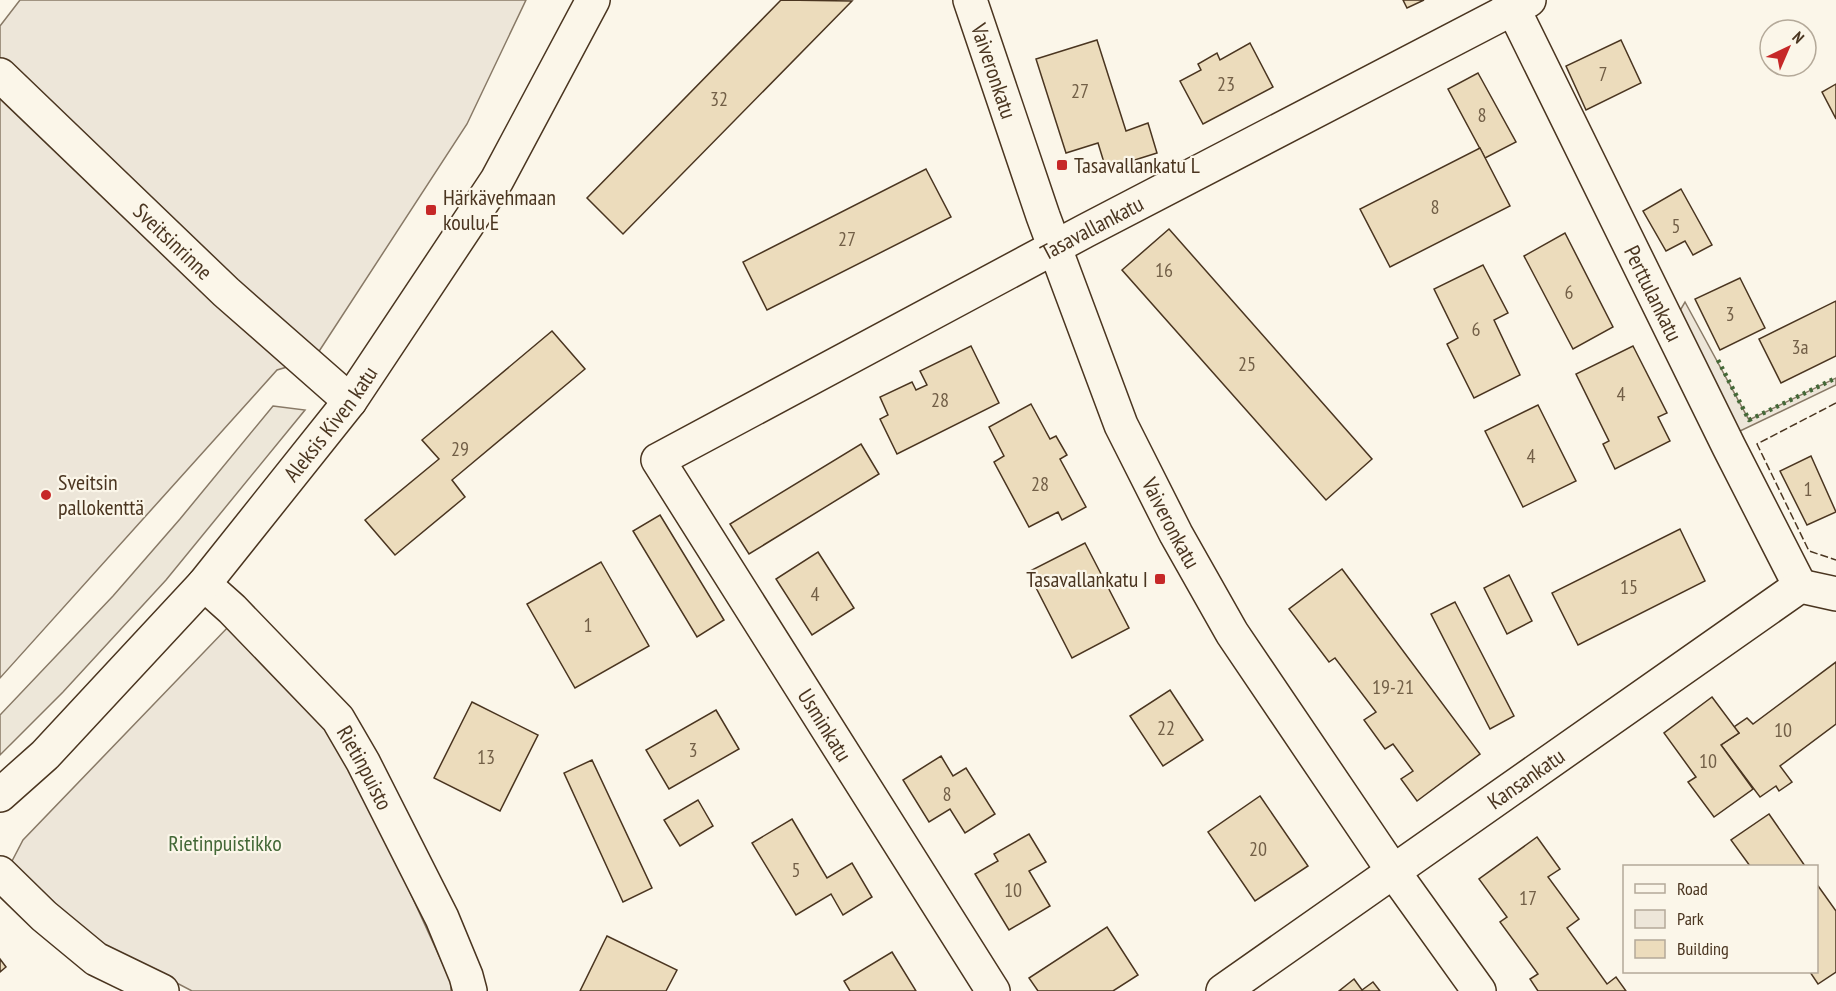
<svg xmlns="http://www.w3.org/2000/svg" width="1836" height="991" font-family="'PT Sans Narrow',sans-serif">
  <style>
    .green { fill: #ede6d9; stroke: #887966; stroke-width: 1.5 }
    .parking { fill: #ede7d9; stroke: #887966; stroke-width: 1.5 }
    .building { fill: #ecdcbc; stroke: #4a3520; stroke-width: 1.5 }
    .lines { fill: none; stroke-linecap: round; stroke-linejoin: round }
    .minor-casing { stroke: #4a3520; stroke-width: 36 }
    .major-casing { stroke: #4a3520; stroke-width: 36 }
    .minor { stroke: #fbf6e9; stroke-width: 33 }
    .major { stroke: #fbf6e9; stroke-width: 33 }
    .hedge { stroke: #436837; stroke-width: 4.5; stroke-dasharray: 3 4.5; stroke-linecap: butt }
    .fence { stroke: #4a3520; stroke-width: 1.5; stroke-dasharray: 8 3; stroke-linecap: butt }
    .poi-dot { fill: #c62828; stroke: #fbf6e9; stroke-width: 2 }
    .labels { text-anchor: middle; dominant-baseline: central; stroke-width: 4.5; stroke-linejoin: round; paint-order: stroke }
    .number-label { font-size: 20px; fill: #725f47 }
    .street-label { font-size: 22px; fill: #4a3520; stroke: #fbf6e9 }
    .poi-label { font-size: 22px; fill: #4a3520; stroke: #fbf6e9; text-anchor: start }
    .park-label { font-size: 22px; fill: #436837; stroke: #fbf6e9 }
  </style>
  <rect width="100%" height="100%" fill="#fbf6e9"/>
  <g class="green">
    <path d="M20,0H526L467,124L314,359L277,370L0,678V26Z"/>
    <path d="M1685,302L1749,420L1836,378V385L1738,432L1678,314Z"/>
    <path d="M230,625L331,730L351,763L451,982V991H192L102,944L41,894L11,863L23,840Z"/>
  </g>
  <path class="parking" d="M273,406L305,410L166,580L63,692L0,755V715L113,596L180,519Z"/>
  <g class="building">
    <path d="M781,0L852,1L623,234L587,198Z"/>
    <path d="M1403,0H1424L1407,8Z"/>
    <path d="M1097,40L1126,131L1148,123L1157,153L1106,169L1098,143L1066,153L1036,59Z"/>
    <path d="M1621,40L1641,83L1586,110L1566,66Z"/>
    <path d="M1250,43L1273,87L1203,124L1180,81L1201,70L1198,64L1217,53L1220,60Z"/>
    <path d="M1478,73L1516,142L1485,158L1448,89Z"/>
    <path d="M1836,84V119L1822,92Z"/>
    <path d="M1480,148L1510,206L1390,267L1360,209Z"/>
    <path d="M926,169L951,217L767,310L743,262Z"/>
    <path d="M1681,189L1712,245L1693,255L1685,241L1666,251L1643,211Z"/>
    <path d="M1169,229L1372,459L1326,500L1122,270Z"/>
    <path d="M1565,233L1613,327L1573,349L1524,256Z"/>
    <path d="M1483,265L1508,313L1494,320L1520,375L1474,398L1447,344L1458,338L1434,289Z"/>
    <path d="M1740,278L1765,328L1720,350L1695,299Z"/>
    <path d="M1836,301V356L1781,383L1759,339Z"/>
    <path d="M552,331L585,369L452,480L465,497L395,555L365,520L439,459L422,440Z"/>
    <path d="M971,346L999,403L897,454L880,419L888,415L880,397L912,382L916,390L927,385L920,371Z"/>
    <path d="M1633,346L1667,413L1658,417L1670,441L1615,469L1603,444L1609,441L1576,374Z"/>
    <path d="M1031,404L1050,439L1056,436L1067,455L1060,459L1086,507L1062,520L1058,512L1029,527L994,462L1004,456L989,427Z"/>
    <path d="M1538,405L1576,481L1523,507L1485,431Z"/>
    <path d="M861,444L879,474L749,554L730,524Z"/>
    <path d="M1811,456L1836,512L1807,525L1780,471Z"/>
    <path d="M660,515L724,620L697,637L633,531Z"/>
    <path d="M1680,529L1705,581L1578,645L1552,593Z"/>
    <path d="M1085,543L1129,628L1072,658L1028,572Z"/>
    <path d="M818,552L854,608L812,635L776,579Z"/>
    <path d="M601,562L649,646L575,688L527,604Z"/>
    <path d="M1342,569L1480,754L1417,801L1401,779L1413,771L1393,744L1385,749L1364,720L1376,712L1335,658L1329,662L1289,609Z"/>
    <path d="M1509,575L1532,621L1507,634L1484,588Z"/>
    <path d="M1455,602L1514,716L1490,729L1431,614Z"/>
    <path d="M1836,662V724L1780,766L1792,782L1779,791L1776,786L1760,797L1721,745L1739,733L1734,727L1747,718L1753,724Z"/>
    <path d="M1170,690L1203,740L1163,766L1130,716Z"/>
    <path d="M1712,697L1739,733L1721,745L1753,789L1714,817L1688,782L1696,777L1664,733Z"/>
    <path d="M472,702L538,735L500,811L434,778Z"/>
    <path d="M716,710L739,749L669,789L646,750Z"/>
    <path d="M941,756L953,776L966,768L995,814L965,833L950,809L929,822L903,780Z"/>
    <path d="M592,760L652,888L623,902L564,773Z"/>
    <path d="M1260,796L1308,866L1255,901L1208,832Z"/>
    <path d="M698,800L713,826L680,846L664,820Z"/>
    <path d="M1769,814L1805,866H1750L1731,840Z"/>
    <path d="M792,819L827,878L852,863L872,897L843,915L831,894L796,915L752,843Z"/>
    <path d="M1029,834L1046,862L1029,871L1050,906L1009,930L975,874L998,861L994,854Z"/>
    <path d="M1537,837L1560,869L1548,877L1579,919L1567,928L1607,984L1616,977L1626,991H1538L1530,979L1538,974L1500,922L1507,917L1479,879Z"/>
    <path d="M1816,883L1836,911V972L1818,984L1810,972H1816Z"/>
    <path d="M1107,927L1138,975L1113,991H1038L1029,978Z"/>
    <path d="M607,936L677,970L666,991H580Z"/>
    <path d="M892,952L916,991H850L844,981Z"/>
    <path d="M0,959L6,967L0,972Z"/>
    <path d="M1354,979L1362,990L1373,982L1380,991H1339Z"/>
  </g>
  <g class="lines">
    <defs>
      <g id="minor">
        <path id="s1" d="M1509,0L1729,447L1800,586"/>
        <path id="s2" d="M0,75L226,292L350,401"/>
        <path id="s3" d="M204,584L232,609L338,719L363,762L442,918L466,976L470,991"/>
        <path id="s4" d="M0,795L45,755L204,584L350,401L497,180L593,0"/>
        <path d="M0,873L44,916L96,959L162,991"/>
        <path id="s5" d="M993,991L658,460L1085,231L1529,0"/>
        <path id="s6" d="M1223,991L1800,586L1836,594"/>
      </g>
      <g id="major">
        <path id="s7" d="M970,0L1043,216L1121,425L1176,534L1232,633L1393,871L1479,991"/>
      </g>
    </defs>
    <use href="#minor" class="minor-casing"/>
    <use href="#major" class="major-casing"/>
    <use href="#minor" class="minor"/>
    <use href="#major" class="major"/>
    <path class="hedge" d="M1718,360L1749,420L1836,378"/>
    <path class="fence" d="M1836,403L1757,444L1809,551L1836,560"/>
  </g>
  <g class="poi-dot">
    <rect x="1056" y="159" width="12" height="12" rx="3"/>
    <rect x="425" y="204" width="12" height="12" rx="3"/>
    <circle cx="46" cy="495" r="6"/>
    <rect x="1154" y="573" width="12" height="12" rx="3"/>
  </g>
  <g class="labels">
    <g class="number-label">
      <text x="1603" y="74">7</text>
      <text x="1226" y="84">23</text>
      <text x="1080" y="91">27</text>
      <text x="719" y="99">32</text>
      <text x="1482" y="115">8</text>
      <text x="1435" y="207">8</text>
      <text x="1676" y="226">5</text>
      <text x="847" y="239">27</text>
      <text x="1164" y="270">16</text>
      <text x="1569" y="292">6</text>
      <text x="1730" y="314">3</text>
      <text x="1476" y="329">6</text>
      <text x="1800" y="347">3a</text>
      <text x="1247" y="364">25</text>
      <text x="1621" y="394">4</text>
      <text x="940" y="400">28</text>
      <text x="460" y="449">29</text>
      <text x="1531" y="456">4</text>
      <text x="1040" y="484">28</text>
      <text x="1808" y="489">1</text>
      <text x="1629" y="587">15</text>
      <text x="815" y="594">4</text>
      <text x="588" y="625">1</text>
      <text x="1393" y="687">19-21</text>
      <text x="1166" y="728">22</text>
      <text x="1783" y="730">10</text>
      <text x="693" y="750">3</text>
      <text x="486" y="757">13</text>
      <text x="1708" y="761">10</text>
      <text x="947" y="794">8</text>
      <text x="1258" y="849">20</text>
      <text x="796" y="870">5</text>
      <text x="1013" y="890">10</text>
      <text x="1528" y="898">17</text>
    </g>
    <g class="street-label">
      <text stroke="none"><textPath href="#s7" startOffset="75">Vaiveronkatu</textPath></text>
      <text stroke="none"><textPath href="#s5" startOffset="1120">Tasavallankatu</textPath></text>
      <text stroke="none"><textPath href="#s2" startOffset="240">Sveitsinrinne</textPath></text>
      <text stroke="none"><textPath href="#s1" startOffset="327">Perttulankatu</textPath></text>
      <text stroke="none"><textPath href="#s4" startOffset="498">Aleksis Kiven katu</textPath></text>
      <text stroke="none"><textPath href="#s7" startOffset="561">Vaiveronkatu</textPath></text>
      <text transform="translate(825 725) rotate(58)">Usminkatu</text>
      <text stroke="none"><textPath href="#s3" startOffset="246">Rietinpuisto</textPath></text>
      <text stroke="none"><textPath href="#s6" startOffset="370">Kansankatu</textPath></text>
    </g>
    <g class="poi-label">
      <text x="1074" y="165">Tasavallankatu L</text>
      <text x="443" y="197">Härkävehmaan<tspan x="443" dy="25">koulu E</tspan></text>
      <text x="58" y="482">Sveitsin<tspan x="58" dy="25">pallokenttä</tspan></text>
      <text x="1148" y="579" text-anchor="end">Tasavallankatu I</text>
    </g>
    <g class="park-label">
      <text x="225" y="843">Rietinpuistikko</text>
    </g>
  </g>
  <rect x="1623" y="865" width="195" height="108" fill="#fbf6e9" stroke="#b4a999" stroke-width="1.5"/>
  <rect x="1635" y="884" width="30" height="9" fill="#fbf6e9" stroke="#b4a999" stroke-width="1.5"/>
  <text x="1677" y="895" font-size="18" fill="#4a3520">Road</text>
  <rect x="1635" y="910" width="30" height="18" fill="#ede6d9" stroke="#b4a999" stroke-width="1.5"/>
  <text x="1677" y="925" font-size="18" fill="#4a3520">Park</text>
  <rect x="1635" y="940" width="30" height="18" fill="#ecdcbc" stroke="#b4a999" stroke-width="1.5"/>
  <text x="1677" y="955" font-size="18" fill="#4a3520">Building</text>
  <g transform="translate(1788 48) rotate(44)"><circle r="28" fill="#fbf6e9" stroke="#b4a999" stroke-width="1.5"/>
  <path d="M0-4.5L10 22L0 15L-10 22Z" fill="#c62828"/>
  <text y="-9" font-size="16" font-weight="bold" text-anchor="middle" fill="#4a3520">N</text>
  </g>
</svg>
